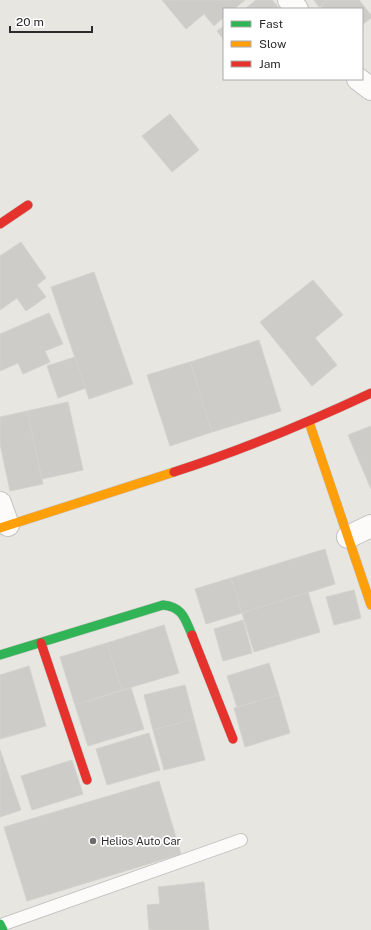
<svg xmlns="http://www.w3.org/2000/svg" width="371" height="930" font-family="'Public Sans',sans-serif">
  <style>
    .building { fill: #cdccc8; stroke: #d3d2cd }
    .lines { fill: none; stroke-linecap: round; stroke-linejoin: round }
    .lane-casing { stroke: #c2c2c1; stroke-width: 14 }
    .street-casing { stroke: #c2c2c1; stroke-width: 24 }
    .fast-casing { stroke: #c2c2c1; stroke-width: 10 }
    .slow-casing { stroke: #c2c2c1; stroke-width: 10 }
    .jam-casing { stroke: #c2c2c1; stroke-width: 10 }
    .lane { stroke: #fcfbfa; stroke-width: 12 }
    .street { stroke: #fcfbfa; stroke-width: 22 }
    .fast { stroke: #30b455; stroke-width: 9 }
    .slow { stroke: #ff9f0a; stroke-width: 9 }
    .jam { stroke: #e5322d; stroke-width: 9 }
    .poi-dot { fill: #6d6c6b; stroke: #fff; stroke-width: 1.5 }
    .labels { text-anchor: middle; dominant-baseline: central; stroke-width: 3.5; stroke-linejoin: round; paint-order: stroke }
    .poi-label { font-size: 11px; fill: #2b2b2b; stroke: #fff; text-anchor: start }
  </style>
  <rect width="100%" height="100%" fill="#e8e6e1"/>
  <g class="building">
    <path d="M162,0H245L234,9H224V17L214,26L204,14L186,29Z"/>
    <path d="M256,0H272L280,9H245Z"/>
    <path d="M314,0H327L319,7Z"/>
    <path d="M328,0H359L371,15V18L362,25V9H323L320,6Z"/>
    <path d="M224,26V40L217,31Z"/>
    <path d="M170,114L199,150L172,172L142,136Z"/>
    <path d="M21,242L46,278L37,285L46,297L26,311L17,298L0,310V256Z"/>
    <path d="M94,272L133,384L89,399L51,287Z"/>
    <path d="M313,280L343,315L315,338L337,365L312,386L260,322Z"/>
    <path d="M49,313L63,344L45,351L50,362L23,374L18,363L0,371V334Z"/>
    <path d="M259,340L281,411L212,432L190,362Z"/>
    <path d="M75,357L86,388L58,398L47,366Z"/>
    <path d="M190,362L212,432L170,446L147,375Z"/>
    <path d="M68,402L83,470L42,479L27,411Z"/>
    <path d="M27,411L43,484L10,491L0,444V417Z"/>
    <path d="M371,426V489L348,435Z"/>
    <path d="M325,549L335,584L242,613L231,578Z"/>
    <path d="M231,578L242,613L206,624L195,589Z"/>
    <path d="M354,590L361,618L334,625L326,597Z"/>
    <path d="M308,592L320,632L254,652L242,613Z"/>
    <path d="M243,620L252,653L223,661L214,629Z"/>
    <path d="M164,625L179,673L122,690L107,643Z"/>
    <path d="M107,643L122,690L75,705L60,657Z"/>
    <path d="M269,663L279,695L237,707L227,676Z"/>
    <path d="M29,666L46,726L0,739V675Z"/>
    <path d="M185,685L194,719L153,730L144,695Z"/>
    <path d="M131,688L144,729L88,746L75,705Z"/>
    <path d="M279,695L290,733L245,747L234,708Z"/>
    <path d="M194,719L205,760L164,770L153,730Z"/>
    <path d="M149,733L160,770L107,785L96,749Z"/>
    <path d="M0,750L21,810L0,817Z"/>
    <path d="M72,760L83,794L32,810L21,776Z"/>
    <path d="M159,781L181,854L27,901L4,827Z"/>
    <path d="M204,882L209,930H149L147,905L160,904L158,887Z"/>
  </g>
  <g class="lines">
    <defs>
      <path id="lane" d="M1,925L241,840"/>
      <g id="street">
        <path d="M289,0L297,9"/>
        <path d="M358,79L371,89"/>
        <path d="M0,503L8,525"/>
        <path d="M348,537L371,526"/>
      </g>
      <g id="fast">
        <path d="M0,655L163,605C183,607 185,619 192,635"/>
        <path d="M0,924L3,930"/>
      </g>
      <g id="slow">
        <path d="M309,422L371,605"/>
        <path d="M0,528L174,472"/>
      </g>
      <g id="jam">
        <path d="M0,224L28,205"/>
        <path d="M174,472C242,450 307,423 371,393"/>
        <path d="M192,635L233,739"/>
        <path d="M41,643L87,780"/>
      </g>
    </defs>
    <use href="#lane" class="lane-casing"/>
    <use href="#street" class="street-casing"/>
    <use href="#fast" class="fast-casing"/>
    <use href="#slow" class="slow-casing"/>
    <use href="#jam" class="jam-casing"/>
    <use href="#lane" class="lane"/>
    <use href="#street" class="street"/>
    <use href="#fast" class="fast"/>
    <use href="#slow" class="slow"/>
    <use href="#jam" class="jam"/>
  </g>
  <circle class="poi-dot" cx="93" cy="841" r="4"/>
  <g class="labels">
    <g class="poi-label">
      <text x="101" y="841">Helios Auto Car</text>
    </g>
  </g>
  <rect x="223" y="8" width="140" height="72" fill="#ffffff" stroke="#aaaaaa"/>
  <rect x="231" y="21" width="20" height="6" fill="#30b455" stroke="#aaaaaa"/>
  <text x="259" y="28" font-size="12" fill="#2b2b2b">Fast</text>
  <rect x="231" y="41" width="20" height="6" fill="#ff9f0a" stroke="#aaaaaa"/>
  <text x="259" y="48" font-size="12" fill="#2b2b2b">Slow</text>
  <rect x="231" y="61" width="20" height="6" fill="#e5322d" stroke="#aaaaaa"/>
  <text x="259" y="68" font-size="12" fill="#2b2b2b">Jam</text>
  <path d="M10 26v6h82v-6" fill="none" stroke="#2b2b2b" stroke-width="2"/>
  <text x="16" y="26" font-size="12" fill="#2b2b2b" stroke="#ffffff" stroke-width="3" paint-order="stroke">20 m</text>
</svg>
